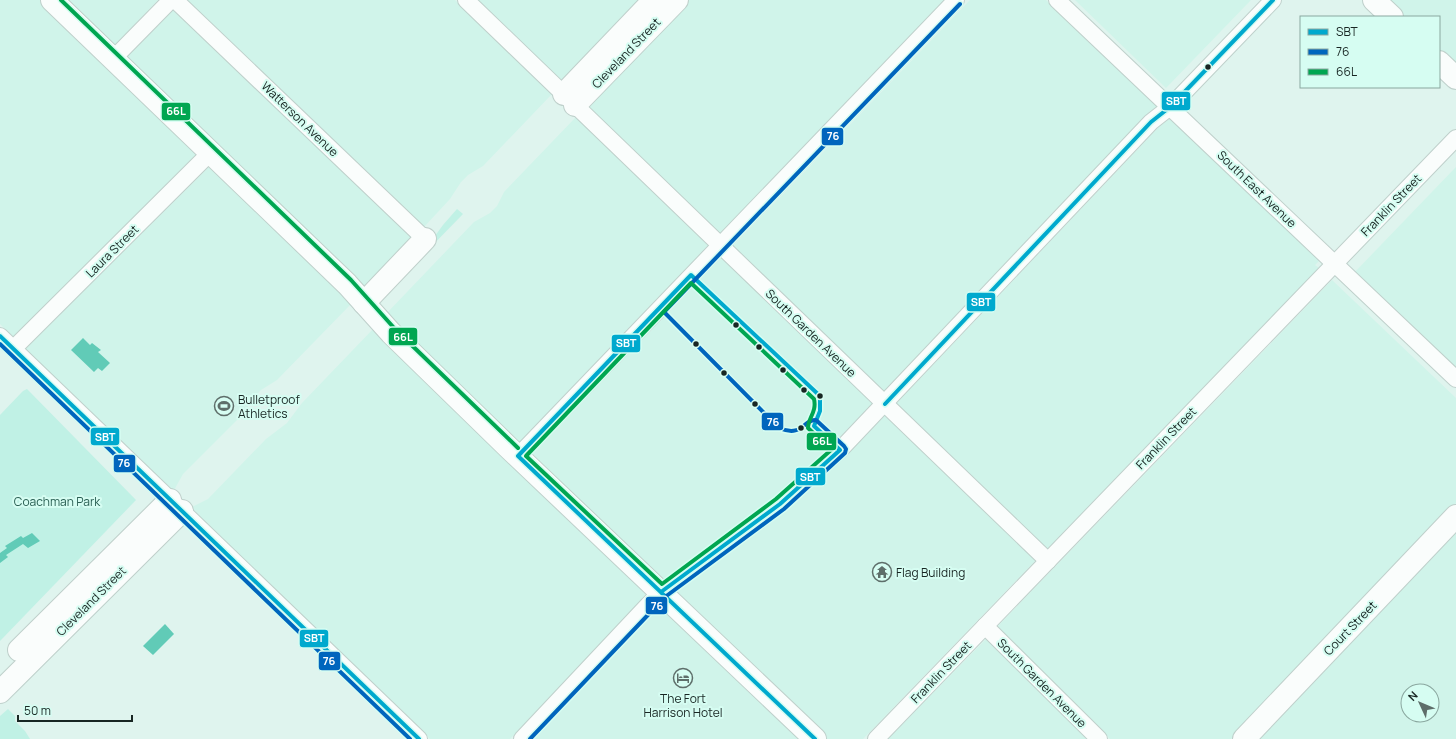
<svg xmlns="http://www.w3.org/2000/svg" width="1456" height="739" font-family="Manrope,sans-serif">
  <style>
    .built { fill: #d0f4ea; fill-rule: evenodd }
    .green { fill: #c0f1e5 }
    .water { fill: #61cbb7 }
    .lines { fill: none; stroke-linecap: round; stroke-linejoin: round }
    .street-casing { stroke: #bfd0cb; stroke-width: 18 }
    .secondary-casing { stroke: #bfd0cb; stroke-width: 24 }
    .primary-casing { stroke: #bfd0cb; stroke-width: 24 }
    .street { stroke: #fafdfc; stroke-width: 16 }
    .secondary { stroke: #fafdfc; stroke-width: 22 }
    .primary { stroke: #fafdfc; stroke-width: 22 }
    .bus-1-casing { stroke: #d6fdf2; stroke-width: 7 }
    .bus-2-casing { stroke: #d6fdf2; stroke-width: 7 }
    .bus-3-casing { stroke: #d6fdf2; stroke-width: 7 }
    .bus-1 { stroke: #00a9ce; stroke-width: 4 }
    .bus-2 { stroke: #0065bd; stroke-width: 4 }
    .bus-3 { stroke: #00a651; stroke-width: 4 }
    .bus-dot { fill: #182623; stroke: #d6fdf2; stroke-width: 1.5 }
    .labels { text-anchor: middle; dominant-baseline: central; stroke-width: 4; stroke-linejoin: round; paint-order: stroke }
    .street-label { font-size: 12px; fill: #182623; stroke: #d6fdf2 }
    .poi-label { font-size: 12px; fill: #182623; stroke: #d6fdf2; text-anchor: start }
    .park-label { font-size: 12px; fill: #2a5f53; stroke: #d6fdf2 }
    .line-badge { stroke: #d6fdf2; stroke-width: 1.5 }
    .badge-label { font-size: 11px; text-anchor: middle; font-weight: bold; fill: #fff }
  </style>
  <rect width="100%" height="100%" fill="#dff4ee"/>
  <g class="built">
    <path d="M0,0H41L198,153L13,337L0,324Z"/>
    <path d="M64,0H158L113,47Z"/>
    <path d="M186,0H455L552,94L483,166L468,175L461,182L450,199L424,227Z"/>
    <path d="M477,0H642L563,82Z"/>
    <path d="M689,0H946L720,234L587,106Z"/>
    <path d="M970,0H1046L1157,106L1145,116L884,392L733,246Z"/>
    <path d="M1075,0H1251L1166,88Z"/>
    <path d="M1385,0H1456V67L1439,51V17H1403Z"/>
    <path d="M173,10L413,238L364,290L125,59Z"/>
    <path d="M576,117L709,245L518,444L385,315L474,222L490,213L497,206L504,192Z"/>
    <path d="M1170,118L1320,260L1315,265L1319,268L1047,549L896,404L1157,129Z"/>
    <path d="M211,165L353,302L277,380L261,390L254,397L243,414L183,474L173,492L25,349Z"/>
    <path d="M1456,167V370L1354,273Z"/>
    <path d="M722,257L873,403L833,444L774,497L751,515L661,581L531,456Z"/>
    <path d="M1332,280L1456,398V503L1231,739H1110L997,627Z"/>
    <path d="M375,327L650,592L510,739H430L190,508L208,499L266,439L287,423L302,403Z"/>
    <path d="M885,415L1036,560L863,739H827L674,594L762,529L786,510L840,462Z"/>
    <path d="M1456,529V739H1256ZM1408,691H1432V715H1408Z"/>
    <path d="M662,604L804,739H534Z"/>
    <path d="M986,639L1087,739H888Z"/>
  </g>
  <g class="green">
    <path d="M457,209L463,214L422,256L421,255L443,225Z"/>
    <path d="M27,389L136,500L0,641V415L23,391Z"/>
    <path d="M8,709L15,716V721L25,731L30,739H0V716Z"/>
  </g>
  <g class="water">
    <path d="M83,338L90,345L92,343L101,350L98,352L110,363L102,371L98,368L94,372L71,350Z"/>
    <path d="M32,533L40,541L28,548L23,544L6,555L8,557L0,563V553L7,548L5,546L21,536L23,538Z"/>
    <path d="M165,624L174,634L153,655L143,646Z"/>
  </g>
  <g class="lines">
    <defs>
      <g id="street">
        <path d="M175,0L425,239"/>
        <path d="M466,0L1048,561"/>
        <path d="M1057,0L1456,379"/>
        <path d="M113,59L171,0"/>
        <path d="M0,336L419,739"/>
        <path d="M14,348L210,153"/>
        <path d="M518,456L956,0"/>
        <path d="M985,626L1099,739"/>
        <path d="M522,739L648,605L661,592L757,522L780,504L840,450L1151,122L1170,107L1273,0"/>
        <path d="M876,739L1456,138"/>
      </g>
      <g id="secondary">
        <path d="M52,0L347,284L391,333L509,448L815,739"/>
        <path d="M1374,0L1392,17"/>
        <path d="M1439,62L1456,78"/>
        <path d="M564,94L654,0"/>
        <path d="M575,105L677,0"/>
        <path d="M364,303L425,239"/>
        <path d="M19,650L170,500"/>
        <path d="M0,692L182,511"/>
      </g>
      <path id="primary" d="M1244,739L1456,516"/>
    </defs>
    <use href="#street" class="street-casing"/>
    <use href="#secondary" class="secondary-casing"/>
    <use href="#primary" class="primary-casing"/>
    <use href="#street" class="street"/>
    <use href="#secondary" class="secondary"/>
    <use href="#primary" class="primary"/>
    <defs>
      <g id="bus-1">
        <path d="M0,336L419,739"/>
        <path d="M885,404L1151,122L1170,107L1273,0"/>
        <path d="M661,592L780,504L840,450L814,426L820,411V396L691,275L518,456L815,739"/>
      </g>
      <g id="bus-2">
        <path d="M0,344L410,739"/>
        <path d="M530,739L665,597L784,509L845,453L846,449L844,446L816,420C803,419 803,438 779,428L664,312L960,4"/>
      </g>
      <g id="bus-3">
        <path d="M61,0L351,280L395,329L518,448"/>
        <path d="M691,283L814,399C817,412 808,418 808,428L831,450L776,499L662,584L526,456Z"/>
      </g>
    </defs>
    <use href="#bus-1" class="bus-1-casing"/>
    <use href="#bus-2" class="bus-2-casing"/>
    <use href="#bus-3" class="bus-3-casing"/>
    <use href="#bus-1" class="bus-1"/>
    <use href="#bus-2" class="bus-2"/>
    <use href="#bus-3" class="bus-3"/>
  </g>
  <defs>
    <symbol id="stadium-ring" viewBox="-11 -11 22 22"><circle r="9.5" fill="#d6fdf2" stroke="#5e6e6a" stroke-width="1.5"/><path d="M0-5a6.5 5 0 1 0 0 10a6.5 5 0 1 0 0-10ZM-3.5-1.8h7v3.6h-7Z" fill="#5e6e6a"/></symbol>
    <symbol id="temple-ring" viewBox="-11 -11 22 22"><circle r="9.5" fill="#d6fdf2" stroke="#5e6e6a" stroke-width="1.5"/><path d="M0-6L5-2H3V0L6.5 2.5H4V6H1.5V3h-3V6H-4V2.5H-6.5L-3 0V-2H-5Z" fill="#5e6e6a"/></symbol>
    <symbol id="hotel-ring" viewBox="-11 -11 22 22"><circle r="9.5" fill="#d6fdf2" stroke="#5e6e6a" stroke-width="1.5"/><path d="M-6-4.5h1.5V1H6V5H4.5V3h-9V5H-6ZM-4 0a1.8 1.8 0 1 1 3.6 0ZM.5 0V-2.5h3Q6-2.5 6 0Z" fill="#5e6e6a"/></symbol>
  </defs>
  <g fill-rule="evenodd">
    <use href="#stadium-ring" x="213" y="395" width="22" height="22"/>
    <use href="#temple-ring" x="871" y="561" width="22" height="22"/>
    <use href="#hotel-ring" x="672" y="667" width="22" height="22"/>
  </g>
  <g class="bus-dot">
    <circle cx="1208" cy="67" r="3.5"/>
    <circle cx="736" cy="325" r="3.5"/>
    <circle cx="696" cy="344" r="3.5"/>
    <circle cx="759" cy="347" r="3.5"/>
    <circle cx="783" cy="370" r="3.5"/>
    <circle cx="724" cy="373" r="3.5"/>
    <circle cx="804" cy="390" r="3.5"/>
    <circle cx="820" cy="396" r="3.5"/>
    <circle cx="755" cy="404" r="3.5"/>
    <circle cx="801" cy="428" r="3.5"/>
  </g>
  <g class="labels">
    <g class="street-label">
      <text transform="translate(626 53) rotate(-46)">Cleveland Street</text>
      <text transform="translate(300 119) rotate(44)">Watterson Avenue</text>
      <text transform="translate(1257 189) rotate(44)">South East Avenue</text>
      <text transform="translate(1391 205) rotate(-46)">Franklin Street</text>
      <text transform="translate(112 251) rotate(-45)">Laura Street</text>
      <text transform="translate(811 333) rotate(44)">South Garden Avenue</text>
      <text transform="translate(1166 438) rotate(-46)">Franklin Street</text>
      <text transform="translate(91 601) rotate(-45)">Cleveland Street</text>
      <text transform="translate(1350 628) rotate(-46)">Court Street</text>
      <text transform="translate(941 672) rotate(-46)">Franklin Street</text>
      <text transform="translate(1042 683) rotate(45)">South Garden Avenue</text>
    </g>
    <g class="poi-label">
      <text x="238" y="399">Bulletproof<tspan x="238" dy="14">Athletics</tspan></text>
      <text x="896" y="572">Flag Building</text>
      <text x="683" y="698" text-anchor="middle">The Fort<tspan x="683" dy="14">Harrison Hotel</tspan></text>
    </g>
    <g class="park-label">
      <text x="57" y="501">Coachman Park</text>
    </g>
  </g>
  <g class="line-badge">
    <rect x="1161" y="91" width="30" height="20" rx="4" fill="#00a9ce"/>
    <rect x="161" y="102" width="30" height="19" rx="4" fill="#00a651"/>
    <rect x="821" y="127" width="23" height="19" rx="4" fill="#0065bd"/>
    <rect x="966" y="292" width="30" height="20" rx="4" fill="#00a9ce"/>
    <rect x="388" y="327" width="30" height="19" rx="4" fill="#00a651"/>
    <rect x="611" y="334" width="30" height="19" rx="4" fill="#00a9ce"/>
    <rect x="761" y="412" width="23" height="19" rx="4" fill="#0065bd"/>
    <rect x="90" y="427" width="30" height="19" rx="4" fill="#00a9ce"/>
    <rect x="806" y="432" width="31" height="19" rx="4" fill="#00a651"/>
    <rect x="113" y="454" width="23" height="19" rx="4" fill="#0065bd"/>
    <rect x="795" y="467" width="31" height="19" rx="4" fill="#00a9ce"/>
    <rect x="645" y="596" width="23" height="19" rx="4" fill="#0065bd"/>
    <rect x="299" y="629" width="30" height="19" rx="4" fill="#00a9ce"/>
    <rect x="318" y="651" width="23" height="20" rx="4" fill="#0065bd"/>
  </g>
  <g class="badge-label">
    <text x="1176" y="105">SBT</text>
    <text x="176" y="115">66L</text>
    <text x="833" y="140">76</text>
    <text x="981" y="306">SBT</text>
    <text x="403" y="341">66L</text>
    <text x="626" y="347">SBT</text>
    <text x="773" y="426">76</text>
    <text x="105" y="441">SBT</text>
    <text x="822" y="445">66L</text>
    <text x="124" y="467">76</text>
    <text x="810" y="481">SBT</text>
    <text x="657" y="610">76</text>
    <text x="314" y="642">SBT</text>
    <text x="329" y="665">76</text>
  </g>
  <rect x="1300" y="16" width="140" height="72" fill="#d6fdf2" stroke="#8aa79f"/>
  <rect x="1308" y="29" width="20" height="6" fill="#00a9ce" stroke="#8aa79f"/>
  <text x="1336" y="36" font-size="12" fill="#182623">SBT</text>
  <rect x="1308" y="49" width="20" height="6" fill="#0065bd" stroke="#8aa79f"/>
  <text x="1336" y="56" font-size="12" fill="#182623">76</text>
  <rect x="1308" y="69" width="20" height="6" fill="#00a651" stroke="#8aa79f"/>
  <text x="1336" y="76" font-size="12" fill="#182623">66L</text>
  <g transform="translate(1420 703) rotate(314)"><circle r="19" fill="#d6fdf2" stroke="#8aa79f"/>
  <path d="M0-3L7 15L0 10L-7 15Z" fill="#5e6e6a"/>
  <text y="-6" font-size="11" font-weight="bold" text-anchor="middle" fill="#182623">N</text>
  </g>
  <path d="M18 715v6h114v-6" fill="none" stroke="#182623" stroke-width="2"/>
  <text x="24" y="715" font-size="12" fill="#182623" stroke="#d6fdf2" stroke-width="3" paint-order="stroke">50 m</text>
</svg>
